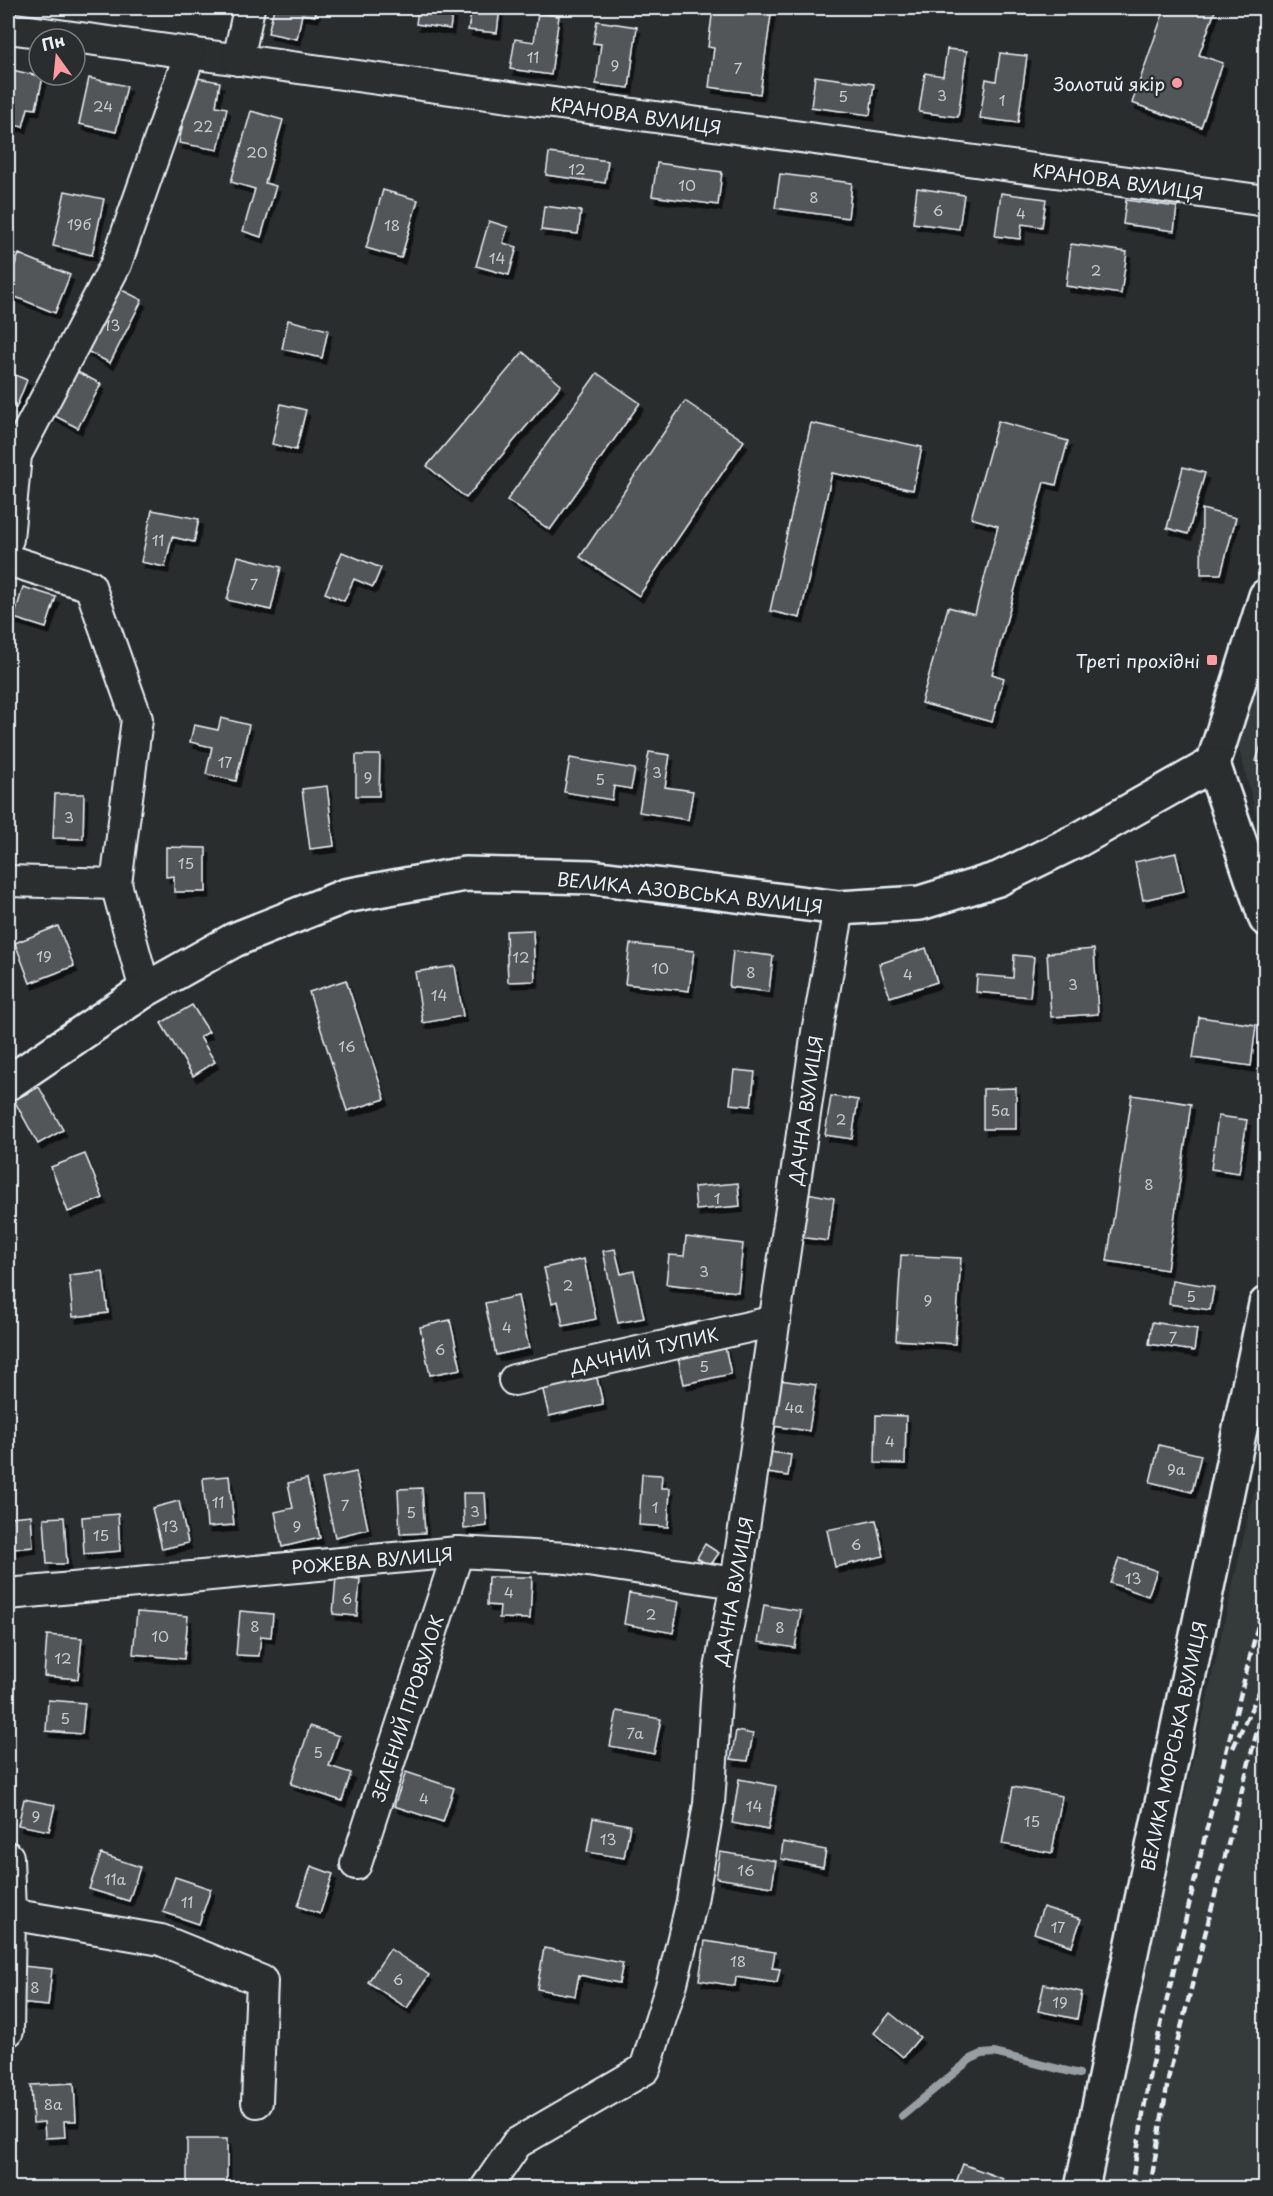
<svg xmlns="http://www.w3.org/2000/svg" width="1273" height="2196" font-family="'Playpen Sans',sans-serif">
  <style>
    .built { fill: #363a3b }
    .lines { fill: none; stroke-linecap: round; stroke-linejoin: round }
    .stream { stroke: #989fa3; stroke-width: 8 }
    .building { fill: #535759; stroke: #e8f1f8; stroke-width: 1.5; filter: url(#shadow) }
    .street-casing { stroke: #e8f1f8; stroke-width: 34 }
    .secondary-casing { stroke: #e8f1f8; stroke-width: 38 }
    .street { stroke: #2a2d2e; stroke-width: 30 }
    .secondary { stroke: #2a2d2e; stroke-width: 33 }
    .rail { stroke: #e8f1f8; stroke-width: 4.5; stroke-dasharray: 9 4.5; stroke-linecap: butt }
    .poi-dot { fill: #ff9aa2; stroke: #2a2d2e; stroke-width: 2 }
    .labels { text-anchor: middle; dominant-baseline: central; stroke-width: 4.5; stroke-linejoin: round; paint-order: stroke }
    .number-label { font-size: 15px; fill: #c3cad0 }
    .poi-label { font-size: 18px; fill: #e8f1f8; stroke: #2a2d2e; text-anchor: end }
    .street-label { font-size: 18px; fill: #e8f1f8; stroke: #2a2d2e }
  </style>
  <defs>
    <filter id="shadow"><feDropShadow dx="3.5" dy="6" stdDeviation="0" flood-color="#0009"/></filter>
  </defs>
  <rect width="100%" height="100%" fill="#2a2d2e"/>
  <filter id="ink" filterUnits="userSpaceOnUse"><feTurbulence type="fractalNoise" baseFrequency=".0167" numOctaves="2"/><feDisplacementMap in="SourceGraphic" scale="12" xChannelSelector="R" yChannelSelector="G"/><feConvolveMatrix kernelMatrix="1 2 1 2 8 2 1 2 1" color-interpolation-filters="sRGB"/></filter>
  <g filter="url(#ink)">
    <g class="built">
      <path d="M1265,656V847L1238,745Z"/>
      <path d="M1265,1443V2188H1096Z"/>
    </g>
    <g class="lines">
      <path class="stream" d="M902,2116L971,2059L982,2054L994,2053L1079,2074"/>
    </g>
    <g class="building">
      <path d="M274,8H317L315,16L302,14L297,39L268,33Z"/>
      <path d="M418,8H461L460,9L453,8L450,29L416,24Z"/>
      <path d="M472,8H500L497,33L468,30Z"/>
      <path d="M713,8H772L760,94L709,87L714,48L708,47Z"/>
      <path d="M1165,8H1216L1199,55L1223,63L1201,127L1132,103Z"/>
      <path d="M538,13L559,16L551,75L510,69L515,39L534,42Z"/>
      <path d="M597,21L637,27L629,88L596,84L601,44L593,43Z"/>
      <path d="M947,49L967,51L958,117L919,112L925,73L943,76Z"/>
      <path d="M1000,53L1027,56L1018,123L980,118L986,79L996,81Z"/>
      <path d="M8,69L43,77L36,109L28,108L23,127L8,124Z"/>
      <path d="M815,76L874,84L870,115L811,107Z"/>
      <path d="M192,77L220,82L216,106L227,108L218,150L179,143Z"/>
      <path d="M89,78L127,86L116,132L79,124Z"/>
      <path d="M251,111L283,120L265,183L276,186L261,237L243,231L255,189L231,182Z"/>
      <path d="M549,153L608,161L605,183L546,175Z"/>
      <path d="M657,163L722,172L718,205L652,196Z"/>
      <path d="M780,174L852,183L848,218L775,208Z"/>
      <path d="M917,188L964,195L959,229L913,223Z"/>
      <path d="M383,190L418,200L401,258L366,248Z"/>
      <path d="M65,191L104,199L92,255L53,246Z"/>
      <path d="M1001,193L1046,199L1042,227L1022,224L1020,239L995,236Z"/>
      <path d="M1126,200L1177,207L1174,231L1123,224Z"/>
      <path d="M544,206L581,211L578,234L541,230Z"/>
      <path d="M489,221L508,227L503,243L517,247L509,275L476,266Z"/>
      <path d="M1071,244L1127,252L1121,294L1066,286Z"/>
      <path d="M19,254L70,275L55,313L8,294V283Z"/>
      <path d="M114,286L142,300L110,363L81,348Z"/>
      <path d="M288,320L328,330L322,358L282,349Z"/>
      <path d="M523,352L561,385L466,498L427,466Z"/>
      <path d="M74,370L101,384L78,428L51,414Z"/>
      <path d="M8,372L27,380L16,408L8,404Z"/>
      <path d="M597,373L640,403L550,530L507,500Z"/>
      <path d="M685,401L744,441L639,596L580,557Z"/>
      <path d="M281,404L306,410L296,450L272,444Z"/>
      <path d="M998,421L1068,441L1056,485L1044,482L992,674L1004,678L992,722L921,703L948,607L975,614L998,526L971,518Z"/>
      <path d="M811,423L922,447L913,490L832,473L800,618L770,611Z"/>
      <path d="M1183,467L1205,473L1188,534L1167,528Z"/>
      <path d="M1202,509L1236,518L1221,574H1201Z"/>
      <path d="M152,510L199,519L194,542L172,537L165,567L141,562Z"/>
      <path d="M342,552L381,568L373,587L354,579L344,601L325,593Z"/>
      <path d="M238,556L281,567L271,610L227,600Z"/>
      <path d="M23,587L56,597L46,628L14,618Z"/>
      <path d="M221,718L249,725L236,781L206,774L212,747L190,742L194,725L218,730Z"/>
      <path d="M1266,730V764L1256,761Z"/>
      <path d="M649,752L670,755L665,787L693,791L688,820L639,812Z"/>
      <path d="M356,755H380L379,796H356Z"/>
      <path d="M570,758L635,769L631,789L614,786L612,800L564,792Z"/>
      <path d="M327,786L334,846L310,849L302,789Z"/>
      <path d="M55,794H84L83,839L53,838Z"/>
      <path d="M166,847L206,848V892H174V876L166,877Z"/>
      <path d="M1176,853L1184,891L1143,900L1135,862Z"/>
      <path d="M58,926L74,966L30,983L15,943Z"/>
      <path d="M533,930L535,981L508,982L506,931Z"/>
      <path d="M630,944L694,951L689,991L625,984Z"/>
      <path d="M926,948L937,982L890,997L879,964Z"/>
      <path d="M1094,949L1098,1014L1051,1017L1047,953Z"/>
      <path d="M733,951L773,956L769,992L729,987Z"/>
      <path d="M1014,955L1034,957L1030,997L976,992L977,975L1013,978Z"/>
      <path d="M455,966L463,1016L423,1023L415,972Z"/>
      <path d="M346,980L385,1099L347,1111L309,992Z"/>
      <path d="M192,1005L209,1032L200,1037L215,1062L193,1076L161,1023Z"/>
      <path d="M1199,1017L1256,1025L1251,1066L1193,1058Z"/>
      <path d="M734,1070L755,1072L751,1106L730,1104Z"/>
      <path d="M39,1087L63,1130L38,1144L14,1100Z"/>
      <path d="M1016,1088V1129H983V1089Z"/>
      <path d="M1132,1095L1191,1104L1167,1270L1107,1261Z"/>
      <path d="M831,1096L858,1100L852,1139L825,1135Z"/>
      <path d="M1218,1116L1247,1120L1239,1173L1211,1169Z"/>
      <path d="M85,1154L103,1198L68,1212L51,1167Z"/>
      <path d="M738,1183L740,1206L696,1210L694,1187Z"/>
      <path d="M807,1193L834,1198L828,1241L800,1237Z"/>
      <path d="M686,1237L743,1244L738,1292L666,1284L669,1255L684,1256Z"/>
      <path d="M615,1249L621,1274L634,1271L644,1318L618,1323L603,1251Z"/>
      <path d="M901,1255L961,1258L955,1344L896,1340Z"/>
      <path d="M584,1259L596,1319L563,1326L558,1301L552,1303L544,1268Z"/>
      <path d="M103,1271L108,1313L73,1317L69,1275Z"/>
      <path d="M1172,1280L1214,1287L1210,1310L1169,1304Z"/>
      <path d="M518,1296L529,1348L496,1355L485,1303Z"/>
      <path d="M450,1320L461,1369L430,1375L420,1327Z"/>
      <path d="M1152,1322L1197,1329L1194,1351L1149,1344Z"/>
      <path d="M725,1347L731,1374L684,1384L678,1357Z"/>
      <path d="M596,1374L603,1404L549,1416L542,1386Z"/>
      <path d="M779,1380L816,1385L809,1431L773,1426Z"/>
      <path d="M876,1415L906,1416L905,1464L875,1463Z"/>
      <path d="M1159,1445L1201,1455L1192,1492L1150,1482Z"/>
      <path d="M763,1451L791,1455L788,1476L760,1472Z"/>
      <path d="M356,1472L368,1529L335,1537L322,1479Z"/>
      <path d="M642,1474L662,1475L661,1488H670L668,1527L639,1525Z"/>
      <path d="M229,1476L234,1525L207,1527L203,1478Z"/>
      <path d="M307,1479L320,1538L282,1547L275,1512L293,1508L288,1483Z"/>
      <path d="M422,1488L425,1533L400,1534L398,1489Z"/>
      <path d="M463,1493H485L487,1526L464,1529Z"/>
      <path d="M179,1501L188,1543L162,1549L152,1508Z"/>
      <path d="M118,1514L120,1551L84,1554L82,1517Z"/>
      <path d="M31,1515L33,1547L13,1549L11,1517Z"/>
      <path d="M64,1517L67,1564H47L44,1518Z"/>
      <path d="M876,1520L884,1556L835,1567L827,1530Z"/>
      <path d="M705,1544L719,1553L710,1566L697,1558Z"/>
      <path d="M1119,1558L1157,1571L1148,1596L1110,1583Z"/>
      <path d="M336,1577L360,1579L357,1616L333,1614Z"/>
      <path d="M488,1577H532L530,1619L499,1618L500,1606L487,1605Z"/>
      <path d="M629,1593L679,1602L673,1633L624,1624Z"/>
      <path d="M764,1605L801,1611L795,1648L758,1642Z"/>
      <path d="M240,1611L273,1614L271,1637L261,1636L259,1656L236,1655Z"/>
      <path d="M137,1612L188,1616L184,1659L133,1654Z"/>
      <path d="M47,1635L82,1638L78,1679L44,1676Z"/>
      <path d="M48,1700L85,1703L82,1734L46,1731Z"/>
      <path d="M617,1711L661,1719L654,1754L610,1746Z"/>
      <path d="M310,1726L339,1736L329,1766L351,1773L342,1801L291,1784Z"/>
      <path d="M736,1731L753,1734L748,1761L731,1759Z"/>
      <path d="M406,1772L454,1788L443,1822L394,1806Z"/>
      <path d="M739,1779L776,1786L768,1830L732,1823Z"/>
      <path d="M1013,1787L1062,1796L1052,1853L1002,1844Z"/>
      <path d="M24,1799L55,1805L49,1831L18,1825Z"/>
      <path d="M593,1818L630,1825L624,1858L587,1852Z"/>
      <path d="M783,1842L826,1850L823,1867L781,1859Z"/>
      <path d="M720,1852L776,1861L772,1887L716,1878Z"/>
      <path d="M101,1854L140,1867L129,1901L89,1889Z"/>
      <path d="M311,1866L333,1874L320,1914L298,1906Z"/>
      <path d="M175,1877L211,1889L199,1924L163,1912Z"/>
      <path d="M1043,1907L1081,1919L1072,1946L1034,1933Z"/>
      <path d="M705,1941L775,1952L772,1968L780,1969L777,1983L736,1977L735,1986L699,1980Z"/>
      <path d="M544,1948L623,1963L619,1983L579,1975L575,1996L537,1989Z"/>
      <path d="M390,1949L429,1975L407,2008L368,1982Z"/>
      <path d="M22,1966L52,1969L48,2006L18,2003Z"/>
      <path d="M1044,1984L1082,1992L1077,2019L1038,2011Z"/>
      <path d="M890,2013L920,2037L903,2057L874,2033Z"/>
      <path d="M74,2083L76,2121H64L65,2137L45,2138L44,2122L33,2123L31,2085Z"/>
      <rect x="187" y="2139" width="40" height="48"/>
      <path d="M963,2164L1003,2179L1000,2188H954Z"/>
    </g>
    <g class="lines">
      <defs>
        <g id="street">
          <path d="M8,28L1266,201"/>
          <path d="M238,60L249,8"/>
          <path d="M8,539L16,455L116,264L190,53"/>
          <path d="M8,560L90,586L137,719L116,884L145,990"/>
          <path d="M8,881L116,884"/>
          <path d="M514,1380L775,1321"/>
          <path d="M8,1594L458,1552L567,1558L736,1583"/>
          <path d="M8,1857L10,1914L8,2031"/>
          <path d="M356,1864L458,1552"/>
          <path d="M10,1914L161,1940L262,1981L257,2102"/>
          <path d="M486,2188L517,2143L645,2069L672,1983L692,1901L709,1804L717,1685L736,1583L817,1032L839,908"/>
        </g>
        <g id="secondary">
          <path d="M1213,764L1266,596"/>
          <path d="M1213,764L1266,919"/>
          <path d="M8,1083L145,990L234,940L345,896L465,874L592,877L839,908L920,903L998,879L1078,840L1213,764"/>
          <path d="M1082,2188L1266,1304"/>
        </g>
      </defs>
      <use href="#street" class="street-casing"/>
      <use href="#secondary" class="secondary-casing"/>
      <use href="#street" class="street"/>
      <use href="#secondary" class="secondary"/>
      <g class="rail">
        <path d="M1233,1748L1266,1677"/>
        <path d="M1131,2188L1150,2072L1206,1832L1266,1593"/>
        <path d="M1150,2188L1169,2075L1266,1696"/>
      </g>
    </g>
  </g>
  <g class="poi-dot">
    <circle cx="1177" cy="83" r="6"/>
    <rect x="1206" y="654" width="12" height="12" rx="3"/>
  </g>
  <g class="labels">
    <g class="number-label">
      <text x="533" y="56">11</text>
      <text x="615" y="64">9</text>
      <text x="738" y="67">7</text>
      <text x="942" y="94">3</text>
      <text x="843" y="95">5</text>
      <text x="1002" y="99">1</text>
      <text x="103" y="105">24</text>
      <text x="203" y="125">22</text>
      <text x="257" y="151">20</text>
      <text x="577" y="168">12</text>
      <text x="687" y="184">10</text>
      <text x="814" y="196">8</text>
      <text x="938" y="209">6</text>
      <text x="1021" y="212">4</text>
      <text x="79" y="223">19б</text>
      <text x="392" y="224">18</text>
      <text x="497" y="257">14</text>
      <text x="1096" y="269">2</text>
      <text x="112" y="324">13</text>
      <text x="158" y="539">11</text>
      <text x="254" y="583">7</text>
      <text x="225" y="761">17</text>
      <text x="657" y="771">3</text>
      <text x="368" y="776">9</text>
      <text x="600" y="778">5</text>
      <text x="69" y="816">3</text>
      <text x="186" y="862">15</text>
      <text x="44" y="955">19</text>
      <text x="521" y="956">12</text>
      <text x="660" y="967">10</text>
      <text x="751" y="971">8</text>
      <text x="908" y="973">4</text>
      <text x="1073" y="983">3</text>
      <text x="439" y="994">14</text>
      <text x="347" y="1045">16</text>
      <text x="1000" y="1109">5а</text>
      <text x="841" y="1118">2</text>
      <text x="1149" y="1183">8</text>
      <text x="717" y="1197">1</text>
      <text x="704" y="1270">3</text>
      <text x="568" y="1284">2</text>
      <text x="1191" y="1295">5</text>
      <text x="928" y="1299">9</text>
      <text x="507" y="1326">4</text>
      <text x="1173" y="1336">7</text>
      <text x="440" y="1348">6</text>
      <text x="704" y="1365">5</text>
      <text x="794" y="1406">4а</text>
      <text x="890" y="1440">4</text>
      <text x="1176" y="1468">9а</text>
      <text x="218" y="1501">11</text>
      <text x="345" y="1504">7</text>
      <text x="655" y="1506">1</text>
      <text x="475" y="1510">3</text>
      <text x="411" y="1511">5</text>
      <text x="170" y="1525">13</text>
      <text x="297" y="1525">9</text>
      <text x="101" y="1534">15</text>
      <text x="856" y="1543">6</text>
      <text x="1133" y="1577">13</text>
      <text x="509" y="1591">4</text>
      <text x="347" y="1597">6</text>
      <text x="651" y="1613">2</text>
      <text x="255" y="1625">8</text>
      <text x="780" y="1626">8</text>
      <text x="160" y="1635">10</text>
      <text x="63" y="1657">12</text>
      <text x="65" y="1717">5</text>
      <text x="635" y="1732">7а</text>
      <text x="318" y="1751">5</text>
      <text x="424" y="1797">4</text>
      <text x="754" y="1805">14</text>
      <text x="36" y="1815">9</text>
      <text x="1032" y="1820">15</text>
      <text x="608" y="1838">13</text>
      <text x="746" y="1869">16</text>
      <text x="115" y="1878">11а</text>
      <text x="187" y="1901">11</text>
      <text x="1058" y="1926">17</text>
      <text x="738" y="1960">18</text>
      <text x="398" y="1978">6</text>
      <text x="35" y="1986">8</text>
      <text x="1060" y="2001">19</text>
      <text x="53" y="2103">8а</text>
    </g>
    <g class="poi-label">
      <text x="1165" y="83">Золотий якір</text>
      <text x="1200" y="660">Треті прохідні</text>
    </g>
    <g class="street-label">
      <text transform="translate(636 115) rotate(8)">КРАНОВА ВУЛИЦЯ</text>
      <text transform="translate(1118 181) rotate(8)">КРАНОВА ВУЛИЦЯ</text>
      <text transform="translate(690 892) rotate(6)">ВЕЛИКА АЗОВСЬКА ВУЛИЦЯ</text>
      <text transform="translate(805 1110) rotate(-82)">ДАЧНА ВУЛИЦЯ</text>
      <text transform="translate(644 1350) rotate(-13)">ДАЧНИЙ ТУПИК</text>
      <text transform="translate(372 1560) rotate(-5)">РОЖЕВА ВУЛИЦЯ</text>
      <text transform="translate(733 1591) rotate(-80)">ДАЧНА ВУЛИЦЯ</text>
      <text transform="translate(407 1708) rotate(-72)">ЗЕЛЕНИЙ ПРОВУЛОК</text>
      <text transform="translate(1173 1746) rotate(-78)">ВЕЛИКА МОРСЬКА ВУЛИЦЯ</text>
    </g>
  </g>
  <rect width="1273" height="2196" fill="none" stroke="#2a2d2e" stroke-width="30"/>
  <rect x="15" y="15" width="1243" height="2166" fill="none" stroke="#e8f1f8" stroke-width="2" filter="url(#ink)"/>
  <g transform="translate(57 57) rotate(345)"><circle r="28" fill="#2a2d2e" stroke="#767b7f" stroke-width="1.5"/>
  <path d="M0-4.5L10 22L0 15L-10 22Z" fill="#ff9aa2"/>
  <text y="-9" font-size="16" font-weight="bold" text-anchor="middle" fill="#e8f1f8">Пн</text>
  </g>
</svg>
